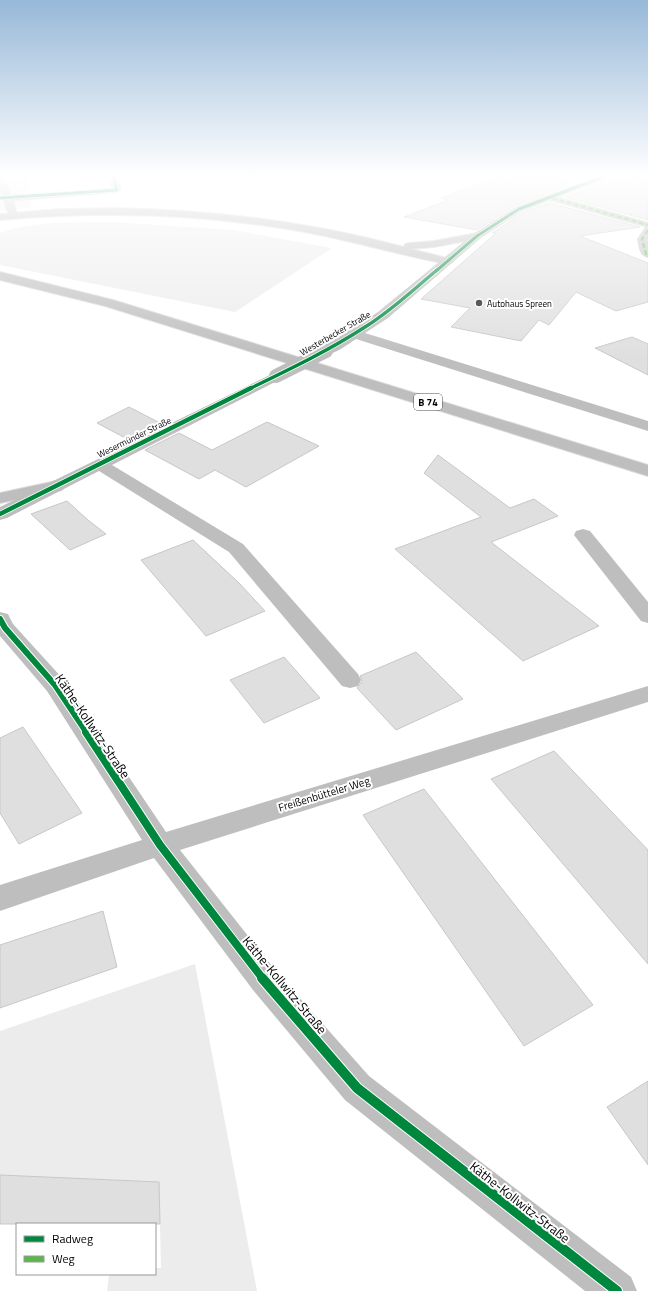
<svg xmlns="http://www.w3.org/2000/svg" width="648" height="1291" font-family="'Titillium Web',sans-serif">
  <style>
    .green { fill: #ececec }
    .building { fill: #dfdfdf; stroke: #c7c7c7 }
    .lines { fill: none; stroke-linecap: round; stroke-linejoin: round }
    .major-casing { stroke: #dbdbdb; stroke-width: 2 }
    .minor { fill: #bebebe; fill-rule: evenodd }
    .major { fill: #bebebe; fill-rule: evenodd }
    .minor-bridge { stroke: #bebebe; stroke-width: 14 }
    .quiet { stroke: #58b947; stroke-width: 2.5; stroke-dasharray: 5 2.5; stroke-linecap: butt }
    .cycleway-far5-casing { stroke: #fff; stroke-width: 4 }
    .cycleway-far4-casing { stroke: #fff; stroke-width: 5 }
    .cycleway-far3-casing { stroke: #fff; stroke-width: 6 }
    .cycleway-far2-casing { stroke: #fff; stroke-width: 8 }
    .cycleway-far1-casing { stroke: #fff; stroke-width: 10 }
    .cycleway-casing { stroke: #fff; stroke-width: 12 }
    .cycleway-far5 { stroke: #00873e; stroke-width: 3 }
    .cycleway-far4 { stroke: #00873e; stroke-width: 3.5 }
    .cycleway-far3 { stroke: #00873e; stroke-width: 4.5 }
    .cycleway-far2 { stroke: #00873e; stroke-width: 6 }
    .cycleway-far1 { stroke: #00873e; stroke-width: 8 }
    .cycleway { stroke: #00873e; stroke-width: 10 }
    .poi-dot { fill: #595959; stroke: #fff; stroke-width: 1.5 }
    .labels { text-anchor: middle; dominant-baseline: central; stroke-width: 4; stroke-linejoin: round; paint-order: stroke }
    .far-poi-label { font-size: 9px; fill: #000; stroke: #fff; text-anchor: start }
    .far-street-label { font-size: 9px; fill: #000; stroke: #fff }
    .shield { fill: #fff; stroke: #4c4c4c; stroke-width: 1 }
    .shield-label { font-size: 10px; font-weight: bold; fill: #000 }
    .street-label { font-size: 11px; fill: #000; stroke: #fff }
    .near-street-label { font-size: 13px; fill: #000; stroke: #fff }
  </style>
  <rect width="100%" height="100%" fill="#fff"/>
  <g class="green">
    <path d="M0,177H26L32,207L0,211Z"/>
    <path d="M112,222L233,230L332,248L235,312L0,265V233C35,220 75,223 112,222Z"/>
    <path d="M195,964L257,1291H107L109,1274H155V1268H161L159,1182L0,1175V1031Z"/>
  </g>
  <g class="building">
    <path d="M495,177H566L567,186L514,206L477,230L404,217L448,200L441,198Z"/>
    <path d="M627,177H648V220L565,197L600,183Z"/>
    <path d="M550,203L640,227L580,236L648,263V302L616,311L576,292L549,325L539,320L521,341L451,327L470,308L421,299L496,233H492L524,212Z"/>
    <path d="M632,337L648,344V375L595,348Z"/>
    <path d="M129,407L164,425L131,441L97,423Z"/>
    <path d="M267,422L319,446L246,487L215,470L199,479L145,450L179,433L212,450Z"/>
    <path d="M438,455L510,508L534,499L558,516L491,542L599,626L523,661L395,549L481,517L424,473Z"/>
    <path d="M67,501L88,520L106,534L70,550L31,514Z"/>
    <path d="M193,540L239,583L265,611L206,636L141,560Z"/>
    <path d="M416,652L463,699L396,730L357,688L362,681L360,676Z"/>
    <path d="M284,657L320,698L264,723L230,680Z"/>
    <path d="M23,727L82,813L19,844L0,813V738Z"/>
    <path d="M554,751L648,850V964L491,779Z"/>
    <path d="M424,789L593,1005L524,1046L363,815Z"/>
    <path d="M103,911L117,967L0,1008V945Z"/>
    <path d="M648,1081V1165L607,1107Z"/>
    <path d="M0,1175L159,1182L160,1224H0Z"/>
  </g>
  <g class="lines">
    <defs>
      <g id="major">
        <path d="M118,208C215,210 311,222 404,247L405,244L409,243L434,241L477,233L482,236L477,239L434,247L411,249L451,259L453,261L451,263L447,264C399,255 353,241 305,232C204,214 102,211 0,220V214L59,209Z"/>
        <path d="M0,272L113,300L648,465V476L105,306L0,280Z"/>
        <path d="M56,481L62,482L65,486L62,490L0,503V493Z"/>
      </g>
    </defs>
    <use href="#major" class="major-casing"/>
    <g class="minor">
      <path d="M0,177L5,180L11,195L111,188L108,177H118L122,190L117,193L14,201L17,212L12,215L7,212L0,191Z"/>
      <path d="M595,177H608L606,179L560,197L648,222V258C639,256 639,248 637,239L645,227L550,201L523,211L481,238L388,318L365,333L648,421V431L356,339C346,345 333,357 321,354L319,351L321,348L378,312L473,234L515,207Z"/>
      <path d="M276,372L281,373L283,376L281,379L112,465L243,544L358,674L361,680L358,686L350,688L342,686L229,552L99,471L7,518L0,520V507Z"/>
      <path d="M583,529L590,531L648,602V623L641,621L574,535L576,531Z"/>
      <path d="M0,612L8,614L13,624L63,679L166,832L648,686V702L180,850L275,970L369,1076L631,1277L637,1291H585L345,1100L253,990L154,858L0,911V885L142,840L47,691L0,636Z"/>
    </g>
    <use href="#major" class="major"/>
    <path class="minor-bridge" d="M276,376L326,351"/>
    <g class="quiet">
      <path d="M552,198L648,225"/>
      <path d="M648,230L642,239L646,254L648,255"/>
    </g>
    <defs>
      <g id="cycleway-far5">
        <path d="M0,198L117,190L113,177"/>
        <path d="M436,271L477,236L519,209L603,177"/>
      </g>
      <path id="cycleway-far4" d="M249,389C288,370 328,351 365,327C391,311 414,289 437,270"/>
      <path id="cycleway-far3" d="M0,514L251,388"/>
      <path id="cycleway-far2" d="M0,619L5,628L55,685L87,733"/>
      <path id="cycleway-far1" d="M86,732L160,845L263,979"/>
      <path id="cycleway" d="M262,978L357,1088L617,1291"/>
    </defs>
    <use href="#cycleway-far5" class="cycleway-far5-casing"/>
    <use href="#cycleway-far4" class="cycleway-far4-casing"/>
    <use href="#cycleway-far3" class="cycleway-far3-casing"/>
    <use href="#cycleway-far2" class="cycleway-far2-casing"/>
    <use href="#cycleway-far1" class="cycleway-far1-casing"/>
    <use href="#cycleway" class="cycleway-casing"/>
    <use href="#cycleway-far5" class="cycleway-far5"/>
    <use href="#cycleway-far4" class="cycleway-far4"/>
    <use href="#cycleway-far3" class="cycleway-far3"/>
    <use href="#cycleway-far2" class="cycleway-far2"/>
    <use href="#cycleway-far1" class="cycleway-far1"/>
    <use href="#cycleway" class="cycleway"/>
  </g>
  <linearGradient id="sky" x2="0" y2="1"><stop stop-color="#97b8d8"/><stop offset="0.49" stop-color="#fff"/><stop offset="1" stop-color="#fff" stop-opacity="0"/></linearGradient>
  <rect width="648" height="358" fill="url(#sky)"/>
  <circle class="poi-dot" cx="479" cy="303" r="4"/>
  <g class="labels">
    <g class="far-poi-label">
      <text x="487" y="303">Autohaus Spreen</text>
    </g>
    <g class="far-street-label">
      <text transform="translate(335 333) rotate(-30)">Westerbecker Straße</text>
      <text transform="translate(134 437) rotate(-26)">Wesermünder Straße</text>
    </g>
    <rect class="shield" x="414" y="394" width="28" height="16" rx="3"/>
    <g class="shield-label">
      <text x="428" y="402">B 74</text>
    </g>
    <g class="street-label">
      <text transform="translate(324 794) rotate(-17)">Freißenbütteler Weg</text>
    </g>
    <g class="near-street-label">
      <text transform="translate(93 726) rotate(56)">Käthe-Kollwitz-Straße</text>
      <text transform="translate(285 985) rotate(50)">Käthe-Kollwitz-Straße</text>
      <text transform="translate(520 1202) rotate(38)">Käthe-Kollwitz-Straße</text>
    </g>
  </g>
  <rect x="16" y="1223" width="140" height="52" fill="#ffffff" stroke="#999999"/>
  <rect x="24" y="1236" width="20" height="6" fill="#00873e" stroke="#999999"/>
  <text x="52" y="1243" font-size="12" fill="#000000">Radweg</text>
  <rect x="24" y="1256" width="20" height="6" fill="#58b947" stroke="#999999"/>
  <text x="52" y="1263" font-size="12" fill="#000000">Weg</text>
</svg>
